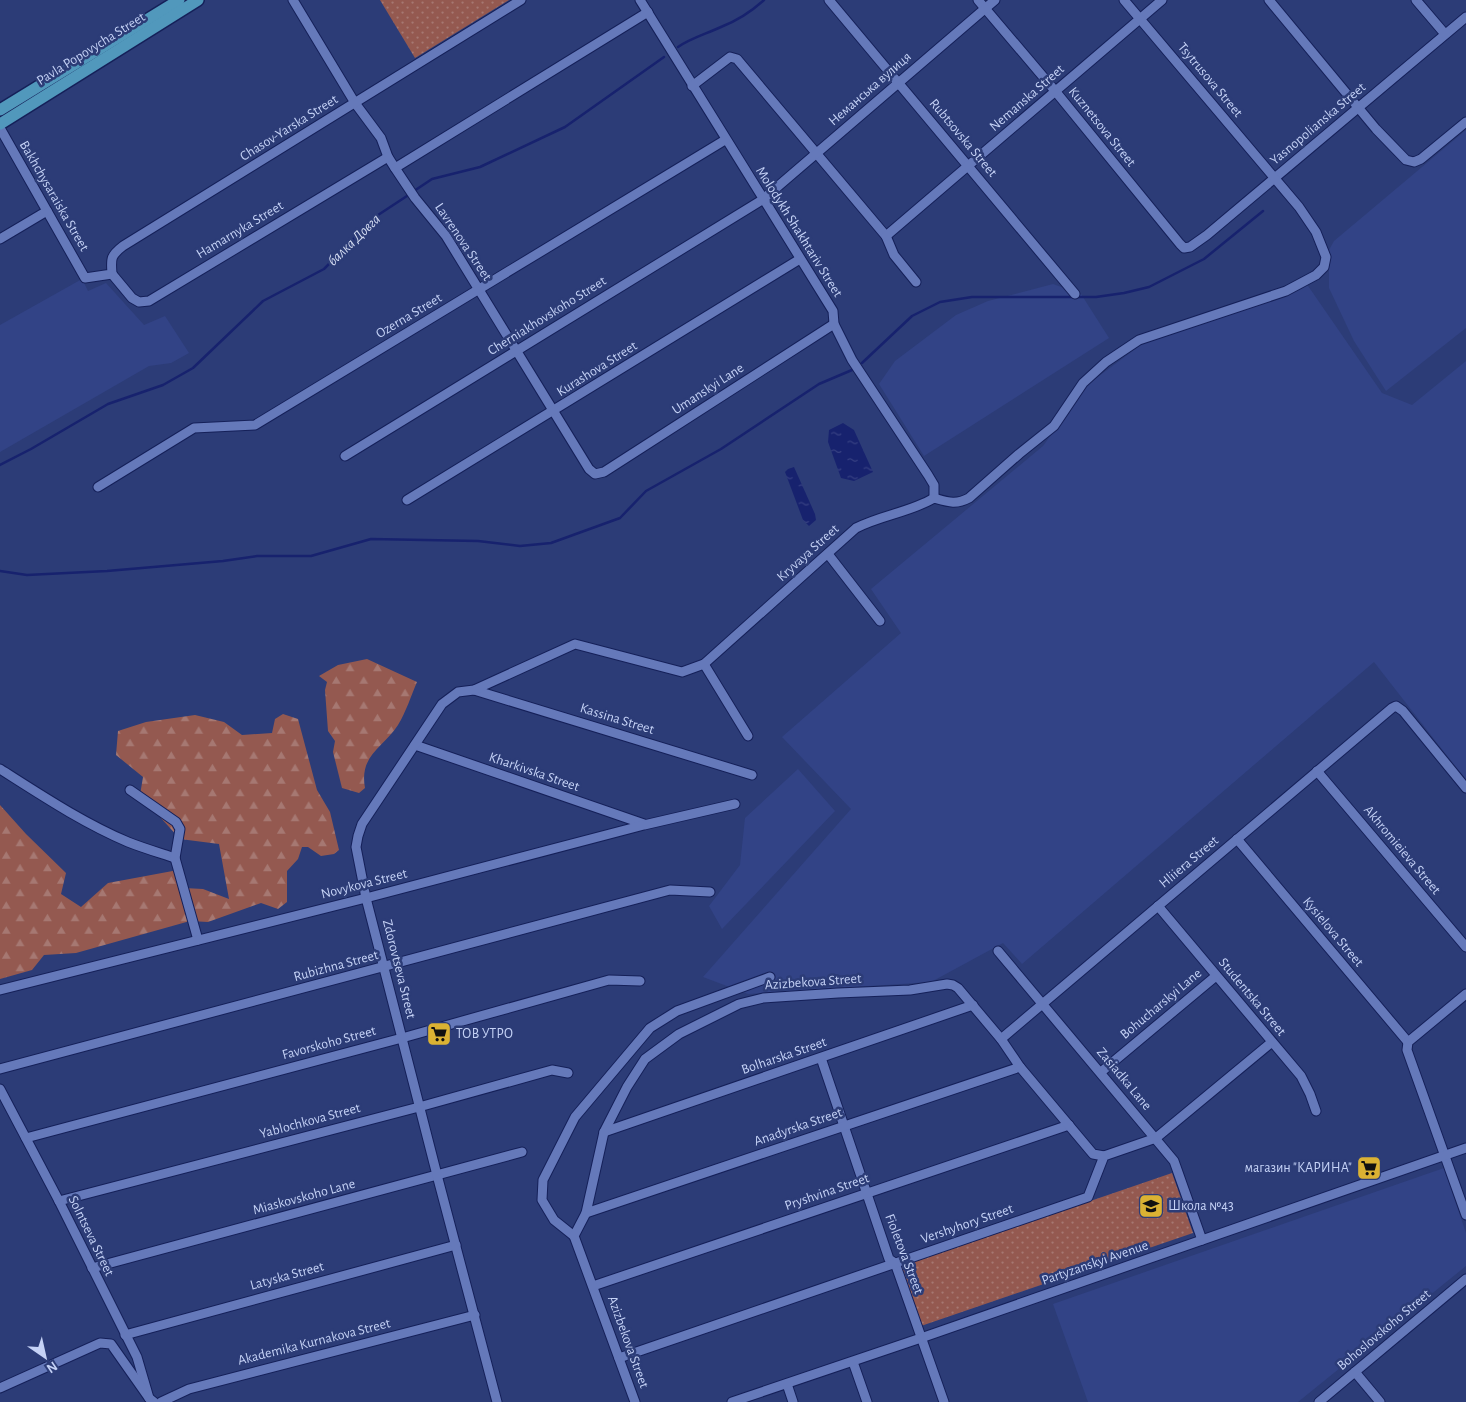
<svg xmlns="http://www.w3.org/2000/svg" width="1466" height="1402" font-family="'Alegreya Sans',sans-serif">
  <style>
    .built { fill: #324386 }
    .forest { fill: url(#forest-firs) }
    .park { fill: url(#park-dots) }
    .water { fill: url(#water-ripples) }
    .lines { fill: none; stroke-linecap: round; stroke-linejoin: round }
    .stream { stroke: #17226e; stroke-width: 2.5 }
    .minor-casing { stroke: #152059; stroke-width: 11 }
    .major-casing { stroke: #152059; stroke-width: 14 }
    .minor { stroke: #6579ba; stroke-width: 9 }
    .major { stroke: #5198bc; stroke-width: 11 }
    .labels { text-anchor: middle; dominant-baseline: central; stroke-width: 5; stroke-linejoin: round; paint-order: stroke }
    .street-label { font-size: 14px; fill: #c5d2f6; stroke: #2c3c77 }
    .poi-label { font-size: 14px; fill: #c5d2f6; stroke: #2c3c77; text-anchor: start }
    .water-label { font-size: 15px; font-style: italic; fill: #d4dcf2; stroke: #2c3c77 }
  </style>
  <defs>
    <pattern id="forest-firs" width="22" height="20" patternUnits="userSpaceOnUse" patternTransform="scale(1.25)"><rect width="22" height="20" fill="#945950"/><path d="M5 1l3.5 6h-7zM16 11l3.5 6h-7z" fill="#a67872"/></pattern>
    <pattern id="park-dots" width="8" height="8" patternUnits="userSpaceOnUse" patternTransform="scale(1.25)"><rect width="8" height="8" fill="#945950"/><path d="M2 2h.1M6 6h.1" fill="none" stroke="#a67872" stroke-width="1.8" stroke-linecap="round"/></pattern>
    <pattern id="water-ripples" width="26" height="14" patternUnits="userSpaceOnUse" patternTransform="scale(1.25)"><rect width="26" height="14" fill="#17226e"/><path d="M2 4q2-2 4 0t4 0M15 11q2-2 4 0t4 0" fill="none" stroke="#374183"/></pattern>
  </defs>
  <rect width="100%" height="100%" fill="#2c3c77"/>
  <g class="built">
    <path d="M1466,130V328L1386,391L1354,341L1329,288V250L1334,241Z"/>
    <path d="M82,279L88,291L106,283L144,325L165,316L189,353L171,363L149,366L0,452V325Z"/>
    <path d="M1306,283L1382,393L1412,405L1466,361V780L1374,662L1022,964L1003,943L931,982L748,994L703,977L851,809L782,737L901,633L871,589L1043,446L1087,385L1146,341Z"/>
    <path d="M1053,284L1081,294L1109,338L924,456L879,384L895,361L956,315L988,301Z"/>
    <path d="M798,769L835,811L722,929L709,906L740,865L745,818Z"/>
    <path d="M1444,1168L1466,1233V1266L1298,1402H1088L1053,1304Z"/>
  </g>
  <g class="forest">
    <path d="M367,659L417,682C411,696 406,712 398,725C383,748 359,755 365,788L359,793L342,788L333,752L335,741L328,731L325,690L327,682L319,676L338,665Z"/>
    <path d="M283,714L298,719L317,790L330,812L339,850L334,854L321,856L308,847H302L298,859L287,871V902L278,909L261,903L208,922L190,921L76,953L44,955L32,970L0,979V805L26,834L66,873L61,894L81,907L108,883L178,870L184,888L203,889L229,899L219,844L180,839L140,795L143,777L116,755L118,731L146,722L195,715L224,722L242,735L272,733L275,719Z"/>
  </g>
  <g class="park">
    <path d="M380,0H509L415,58Z"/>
    <path d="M1172,1173L1193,1233L921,1326L901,1266Z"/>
  </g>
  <g class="water">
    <path d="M843,423L854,430L873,472L854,481L841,478L828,442L829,430Z"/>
    <path d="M794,467L815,514L816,520L809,526L803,520L785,472L788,469Z"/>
  </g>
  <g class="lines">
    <g class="stream">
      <path d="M678,47C691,38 706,34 721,27C736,21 752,11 764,0"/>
      <path d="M414,191L432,179L480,167L565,127L664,57"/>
      <path d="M862,363L912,316L940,302L972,297H1096L1124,293L1149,287L1204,259L1263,211"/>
      <path d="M0,465L31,449L108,404L163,385L193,368L263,301L324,269L375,217L410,194"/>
      <path d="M0,571L27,575L107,571L223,561L257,556H311L371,539L478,541L520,546L551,543L620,518L646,491L721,449L819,384L852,370"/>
    </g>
    <defs>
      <g id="minor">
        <path d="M293,0L355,103L381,138L388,157L395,168L415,198L446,236L589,469L595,474L604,472L834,324"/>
        <path d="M640,0L833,311L834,324L852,360L928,475L934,485V498"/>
        <path d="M829,0L1075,294"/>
        <path d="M978,0L1056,92L1180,244L1184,248L1190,247L1207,235L1466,17"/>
        <path d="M1269,0L1376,129L1406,160L1414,162L1421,159L1466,122"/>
        <path d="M1416,0L1445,34"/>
        <path d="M692,86L730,57L737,59L886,236L894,255L916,282"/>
        <path d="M0,128L85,278L112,274C111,259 110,256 123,246L521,0"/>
        <path d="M395,168L648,12"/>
        <path d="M886,236L1162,0"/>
        <path d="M0,239L47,211"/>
        <path d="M112,274L132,298L139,302L149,301L388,157"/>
        <path d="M345,456L762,200L995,0"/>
        <path d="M98,487L194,428L255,425L725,140"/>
        <path d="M407,500L800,259"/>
        <path d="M828,554L880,621"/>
        <path d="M704,664L748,736"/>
        <path d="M474,690L752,775"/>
        <path d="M415,745L644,824"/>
        <path d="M0,769C41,795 83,823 128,842C143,848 160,853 175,858"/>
        <path d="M1317,771L1466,947"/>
        <path d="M130,790L176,822L180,829L175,858L198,940"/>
        <path d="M1237,839L1408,1042"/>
        <path d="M1158,906L1301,1076L1310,1094L1316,1111"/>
        <path d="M998,951L1174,1161L1202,1240"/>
        <path d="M0,990L366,898L644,825L735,804"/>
        <path d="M1466,994L1408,1042L1407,1050L1466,1215"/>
        <path d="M1001,1039L1392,708L1396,706L1403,711L1466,788"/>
        <path d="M821,1058L889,1259L895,1263L944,1402"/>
        <path d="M0,1069L670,890L710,892"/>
        <path d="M1101,1072L1216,976"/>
        <path d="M0,1089L59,1201L137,1357L149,1398"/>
        <path d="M604,1132L973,1005"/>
        <path d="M26,1138L402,1038L609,980L640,981"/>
        <path d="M59,1201L419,1107L552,1070L568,1073"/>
        <path d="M586,1213L1020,1067"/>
        <path d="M574,1236L554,1220L542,1200L543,1180L575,1117L650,1028L677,1011L770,977"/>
        <path d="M92,1268L522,1152"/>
        <path d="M593,1286L1069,1125"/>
        <path d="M125,1335L456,1245"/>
        <path d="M619,1358L1088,1197L1104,1156L1156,1138L1272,1042"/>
        <path d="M853,1362L867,1402"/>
        <path d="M1355,1372L1380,1402"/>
        <path d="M787,1384L793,1402"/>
        <path d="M0,1388L100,1343L111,1344L149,1398L154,1402"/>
        <path d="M161,1402L189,1389L475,1315"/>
        <path d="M497,1402L437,1175L366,898L356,847L358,836L362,824L442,704L458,692L474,690L575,644L682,672L704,664L856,528C881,515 911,512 934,498C948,502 956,505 969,498L1019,454L1054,426L1083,383L1106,362L1139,340L1286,291L1316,275L1324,267L1326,257L1316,232L1299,207L1124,0"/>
        <path d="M635,1402L574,1236L586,1213L604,1132L627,1087L645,1059L679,1034L739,1004L763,998L838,993L910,990L947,984L953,985L958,988L1001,1039L1020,1067L1093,1154L1104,1156"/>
        <path d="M732,1402L921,1338L1466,1148"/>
        <path d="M1319,1402L1466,1279"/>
      </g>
      <g id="major">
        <path d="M0,110L179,0"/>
        <path d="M0,124L198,0"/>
      </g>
    </defs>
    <use href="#minor" class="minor-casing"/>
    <use href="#major" class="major-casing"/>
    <use href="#minor" class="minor"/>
    <use href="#major" class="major"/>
  </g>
  <defs>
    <symbol id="supermarket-square" viewBox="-11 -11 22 22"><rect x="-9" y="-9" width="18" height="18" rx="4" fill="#dbb233" stroke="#2c3c77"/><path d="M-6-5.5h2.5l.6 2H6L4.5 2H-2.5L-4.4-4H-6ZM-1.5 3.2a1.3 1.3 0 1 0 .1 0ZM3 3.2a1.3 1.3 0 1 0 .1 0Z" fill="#111"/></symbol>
    <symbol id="school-square" viewBox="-11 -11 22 22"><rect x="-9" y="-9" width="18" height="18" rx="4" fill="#dbb233" stroke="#2c3c77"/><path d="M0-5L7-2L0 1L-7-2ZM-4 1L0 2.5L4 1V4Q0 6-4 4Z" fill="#111"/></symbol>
  </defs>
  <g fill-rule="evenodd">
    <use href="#supermarket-square" x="425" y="1020" width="28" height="28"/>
    <use href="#supermarket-square" x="1355" y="1154" width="28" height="28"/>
    <use href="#school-square" x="1137" y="1192" width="28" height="28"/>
  </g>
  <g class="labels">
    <g class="street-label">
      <text transform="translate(91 49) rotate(-32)">Pavla Popovycha Street</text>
      <text transform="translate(1210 80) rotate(50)">Tsytrusova Street</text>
      <text transform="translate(870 89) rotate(-41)">Неманська вулиця</text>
      <text transform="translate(1027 98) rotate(-41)">Nemanska Street</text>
      <text transform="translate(1318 124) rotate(-40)">Yasnopolianska Street</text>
      <text transform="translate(1102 127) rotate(51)">Kuznetsova Street</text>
      <text transform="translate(289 128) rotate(-32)">Chasov-Yarska Street</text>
      <text transform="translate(963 138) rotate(50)">Rubtsovska Street</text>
      <text transform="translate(54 196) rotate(60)">Bakhchysaraiska Street</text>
      <text transform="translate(240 230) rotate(-31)">Hamarnyka Street</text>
      <text transform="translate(799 232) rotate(58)">Molodykh Shakhtariv Street</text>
      <text transform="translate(463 242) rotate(56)">Lavrenova Street</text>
      <text transform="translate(409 316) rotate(-31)">Ozerna Street</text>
      <text transform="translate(547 316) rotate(-32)">Cherniakhovskoho Street</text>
      <text transform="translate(597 369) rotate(-32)">Kurashova Street</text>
      <text transform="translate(708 389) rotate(-33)">Umanskyi Lane</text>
      <text transform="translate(808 553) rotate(-42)">Kryvaya Street</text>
      <text transform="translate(617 719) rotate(17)">Kassina Street</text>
      <text transform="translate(534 772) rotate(19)">Kharkivska Street</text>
      <text transform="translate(1402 850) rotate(50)">Akhromieieva Street</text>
      <text transform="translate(1189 862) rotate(-40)">Hliiera Street</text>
      <text transform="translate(364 884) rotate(-14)">Novykova Street</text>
      <text transform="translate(1333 932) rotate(50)">Kysielova Street</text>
      <text transform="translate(336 966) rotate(-15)">Rubizhna Street</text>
      <text transform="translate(399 969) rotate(76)">Zdorovtseva Street</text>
      <text transform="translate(813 982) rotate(-4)">Azizbekova Street</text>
      <text transform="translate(1252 997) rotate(50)">Studentska Street</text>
      <text transform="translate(1161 1004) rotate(-40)">Bohucharskyi Lane</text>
      <text transform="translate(329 1043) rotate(-15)">Favorskoho Street</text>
      <text transform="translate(784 1056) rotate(-19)">Bolharska Street</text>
      <text transform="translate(1124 1079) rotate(50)">Zasiadka Lane</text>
      <text transform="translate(310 1121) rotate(-15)">Yablochkova Street</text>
      <text transform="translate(798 1127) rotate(-19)">Anadyrska Street</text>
      <text transform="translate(827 1192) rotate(-19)">Pryshvina Street</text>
      <text transform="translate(304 1197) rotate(-15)">Miaskovskoho Lane</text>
      <text transform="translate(967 1224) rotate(-19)">Vershyhory Street</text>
      <text transform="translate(91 1236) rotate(64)">Solntseva Street</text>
      <text transform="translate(904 1254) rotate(69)">Fioletova Street</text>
      <text transform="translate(1095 1263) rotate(-19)">Partyzanskyi Avenue</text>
      <text transform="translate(287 1276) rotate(-15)">Latyska Street</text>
      <text transform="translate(1384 1330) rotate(-40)">Bohoslovskoho Street</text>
      <text transform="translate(314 1342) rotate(-14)">Akademika Kurnakova Street</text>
      <text transform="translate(628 1342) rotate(70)">Azizbekova Street</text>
    </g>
    <g class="poi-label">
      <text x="456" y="1034">ТОВ УТРО</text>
      <text x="1352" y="1168" text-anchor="end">магазин "КАРИНА"</text>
      <text x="1168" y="1206">Школа №43</text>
    </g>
    <g class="water-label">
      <text transform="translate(354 240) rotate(-44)">балка Довга</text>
    </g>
  </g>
  <g transform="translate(45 1357) rotate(146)" stroke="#2c3c77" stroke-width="4" paint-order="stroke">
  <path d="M0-4L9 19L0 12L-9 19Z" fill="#c5d2f6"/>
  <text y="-8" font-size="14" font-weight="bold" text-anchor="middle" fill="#c5d2f6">N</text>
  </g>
</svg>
